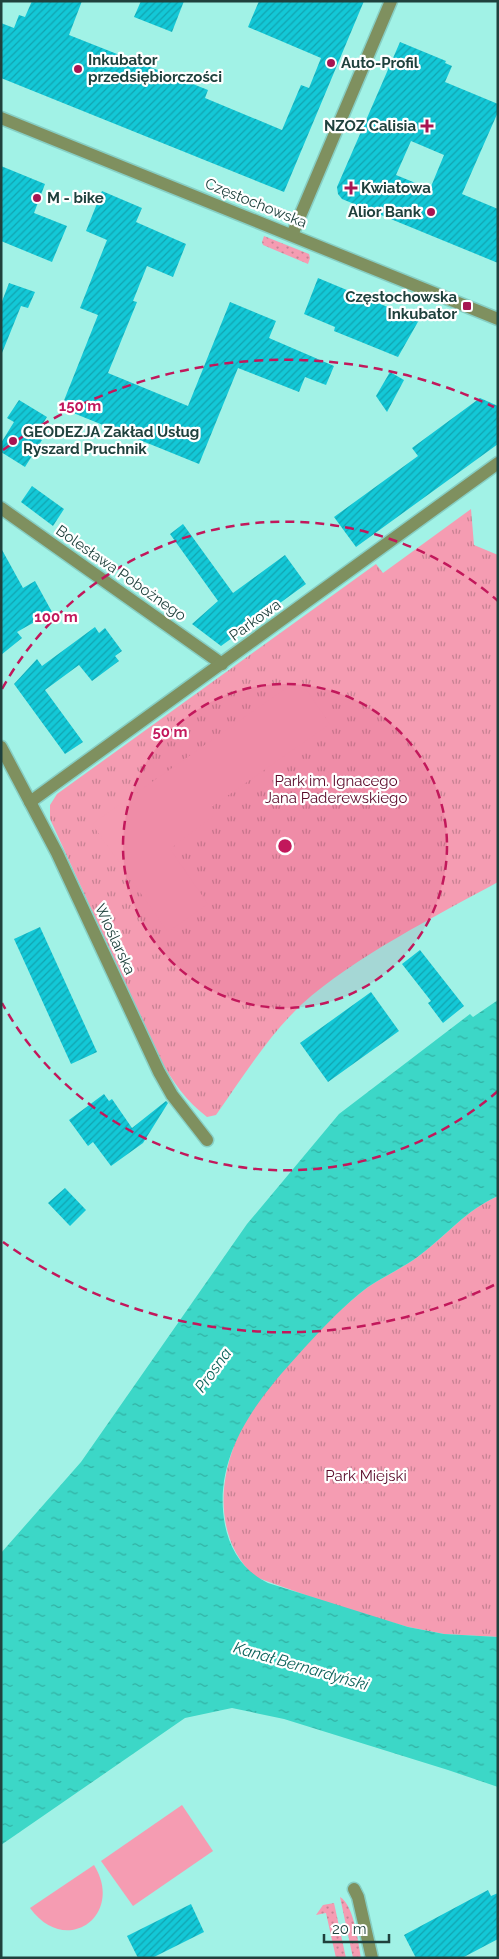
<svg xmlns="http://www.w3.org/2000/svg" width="499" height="1959" font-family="Raleway,sans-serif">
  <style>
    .grass { fill: url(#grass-dots) }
    .park { fill: url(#park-tufts) }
    .pitch { fill: #f59cb2 }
    .water { fill: url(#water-ripples) }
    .building { fill: url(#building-hatch); fill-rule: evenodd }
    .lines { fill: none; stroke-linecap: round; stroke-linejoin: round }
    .minor-casing { stroke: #87cfc4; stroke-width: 15 }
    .minor { stroke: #7f905f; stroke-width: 12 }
    .ring { fill: none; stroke: #c2185b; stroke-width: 2.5; stroke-dasharray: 9 6 }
    .poi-dot { fill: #a71551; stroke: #fff; stroke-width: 2 }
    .labels { text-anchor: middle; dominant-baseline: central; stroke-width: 4.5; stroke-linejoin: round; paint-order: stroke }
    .poi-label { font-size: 15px; font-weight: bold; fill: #1f413d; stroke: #fff; text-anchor: start }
    .street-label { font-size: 15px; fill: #1f413d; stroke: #fff }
    .park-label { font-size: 15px; fill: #590828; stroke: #fff }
    .water-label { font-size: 16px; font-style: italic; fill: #0e635b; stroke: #fff }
    .centre { fill: #c2185b; stroke: #fff; stroke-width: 2.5 }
    .ring-label { font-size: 15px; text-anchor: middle; font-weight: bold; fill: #c2185b; stroke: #fff; stroke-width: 4.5; stroke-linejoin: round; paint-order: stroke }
  </style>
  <defs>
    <pattern id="grass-dots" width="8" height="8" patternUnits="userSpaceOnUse" patternTransform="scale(1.25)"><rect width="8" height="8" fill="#f59cb2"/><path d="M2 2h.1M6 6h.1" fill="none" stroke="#c68192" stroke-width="1.8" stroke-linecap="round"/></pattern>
    <pattern id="park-tufts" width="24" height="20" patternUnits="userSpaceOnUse" patternTransform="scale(1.25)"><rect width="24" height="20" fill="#f59cb2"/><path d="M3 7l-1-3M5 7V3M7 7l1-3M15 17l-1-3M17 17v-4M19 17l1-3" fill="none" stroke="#c68192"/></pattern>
    <pattern id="water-ripples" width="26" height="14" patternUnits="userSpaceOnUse" patternTransform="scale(1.25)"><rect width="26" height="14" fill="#3cd7c7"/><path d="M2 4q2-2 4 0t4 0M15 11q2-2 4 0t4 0" fill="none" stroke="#32b0a3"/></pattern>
    <pattern id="building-hatch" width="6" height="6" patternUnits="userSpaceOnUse" patternTransform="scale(1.25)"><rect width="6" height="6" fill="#13c8d7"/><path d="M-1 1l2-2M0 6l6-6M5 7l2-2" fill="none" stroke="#11a4b0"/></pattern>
  </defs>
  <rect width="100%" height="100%" fill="#a1f2e6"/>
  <g class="grass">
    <path d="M264,236L309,254L310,258L308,264L263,245L262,242Z"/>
    <path d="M340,1897C354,1905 358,1942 361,1958H353Z"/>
    <path d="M334,1903L346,1958H336L326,1913L316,1915L323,1905Z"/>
  </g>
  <g class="park">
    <path d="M471,509L474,545L498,555V882C436,916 354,957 302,1004C268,1036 243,1077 216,1115L207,1117C186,1101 173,1082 160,1059L50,819V805L57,794L376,564L383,573Z"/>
    <path d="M498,1196V1637L444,1634L408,1627L342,1608L255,1577C207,1532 220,1458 254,1407C279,1369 324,1323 359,1294C378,1278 401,1270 420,1255C447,1235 466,1210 498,1196Z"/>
  </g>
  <g class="pitch">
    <path d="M299,679L330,724L210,808L214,816L170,849L208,904L168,932L92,824Z"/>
    <path d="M182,1805L213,1851L133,1906L101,1861Z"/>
    <path d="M94,1865C125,1915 66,1958 30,1908Z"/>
  </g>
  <path class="water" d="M498,1000V1196C466,1210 447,1235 420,1255C401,1270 378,1278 359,1294C337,1312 317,1334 298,1355C255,1402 212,1457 225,1525C230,1551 245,1572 268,1583L408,1627L444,1634L498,1637V1787L448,1770L284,1719L232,1708L185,1718L1,1845V1553L81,1462L247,1224L339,1114L470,1014L473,1017Z"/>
  <g class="building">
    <path d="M32,1H82L69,35L208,90L205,98L282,130L301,85L309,88L321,58L248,27L259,1H364L284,192L1,78V23L14,28L19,15L25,17Z"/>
    <path d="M141,1H184L172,32L134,17Z"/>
    <path d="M400,42L446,61L445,63L452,66L445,82L498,104V112L462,194L498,209V263L342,199L338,194L337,187ZM411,141L444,155L430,189L396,175Z"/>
    <path d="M1,166L45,184L34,213L67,226L52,262L1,241Z"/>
    <path d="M102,191L142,208L136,222L186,244L173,277L147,266L133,301L137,302L108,373L188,406L230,302L276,321L269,338L334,366L326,385L305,377L299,392L238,368L199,464L61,408L98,315L80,308L107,240L86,231Z"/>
    <path d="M318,278L419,320L398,357L334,331L335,327L304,314Z"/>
    <path d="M9,283L35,292L28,308L21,306L2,353L1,304Z"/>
    <path d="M390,372L404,380L387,412L376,396Z"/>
    <path d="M480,398L498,406V444L356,547L334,517L418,456L412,448Z"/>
    <path d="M19,400L47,417L35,436L42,440L25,467L1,452V443L14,422L7,418Z"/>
    <path d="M32,486L64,509L53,526L21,502Z"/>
    <path d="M183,524L233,593L285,555L306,584L221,646L192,624L218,601L170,534Z"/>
    <path d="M1,548L23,588L35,581L52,612L17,632L22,638L1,655Z"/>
    <path d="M95,627L99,633L105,628L122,651L115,656L119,661L92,681L79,665L45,690L83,742L65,754L14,684L37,659L42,666Z"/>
    <path d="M40,927L97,1052L71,1064L14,939Z"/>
    <path d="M420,950L464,1006L443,1023L428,1003L431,1001L402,964Z"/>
    <path d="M371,992L399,1031L328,1082L300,1043Z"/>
    <path d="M104,1094L109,1101L112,1099L132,1128L166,1101L168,1103L143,1143L111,1166L93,1142L88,1146L69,1120Z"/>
    <path d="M65,1188L86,1210L70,1226L48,1203Z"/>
    <path d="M488,1890L491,1896L498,1893V1939L462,1958H416L404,1935Z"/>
    <path d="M191,1904L204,1932L152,1958H138L127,1936Z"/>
  </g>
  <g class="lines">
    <defs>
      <g id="minor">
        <path d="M1,118L498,319"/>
        <path d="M292,235L391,1"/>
        <path d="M1,508L222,664"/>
        <path d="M1,747L57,853L159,1072L172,1095L207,1140"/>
        <path d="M30,802L498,463"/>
        <path d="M354,1889L358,1897L372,1958"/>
      </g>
    </defs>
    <use href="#minor" class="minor-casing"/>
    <use href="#minor" class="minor"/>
  </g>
  <circle cx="285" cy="846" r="162" fill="#c2185b" fill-opacity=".12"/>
  <g class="ring">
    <circle cx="285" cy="846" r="162"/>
    <path d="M498 1091A324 324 0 0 1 2 1003M2 689A324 324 0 0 1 498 601"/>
    <path d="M494 1285A486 486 0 0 1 3 1242M3 450A486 486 0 0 1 494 407"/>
  </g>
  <g class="poi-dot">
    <circle cx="331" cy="63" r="5"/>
    <circle cx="78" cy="69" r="5"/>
    <path d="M424.5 118.5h5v5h5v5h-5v5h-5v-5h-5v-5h5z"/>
    <path d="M348.5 180.5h5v5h5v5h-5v5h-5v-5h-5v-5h5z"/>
    <circle cx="37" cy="198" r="5"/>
    <circle cx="431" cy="212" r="5"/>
    <rect x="462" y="301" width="10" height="10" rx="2.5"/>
    <circle cx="13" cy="441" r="5"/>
  </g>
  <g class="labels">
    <g class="poi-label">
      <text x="88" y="60">Inkubator<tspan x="88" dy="17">przedsiębiorczości</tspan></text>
      <text x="341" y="63">Auto-Profil</text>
      <text x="416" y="126" text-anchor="end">NZOZ Calisia</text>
      <text x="361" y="188">Kwiatowa</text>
      <text x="47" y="198">M - bike</text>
      <text x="421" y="212" text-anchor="end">Alior Bank</text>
      <text x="457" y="297" text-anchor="end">Częstochowska<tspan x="457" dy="17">Inkubator</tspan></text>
      <text x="23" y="432">GEODEZJA Zakład Usług<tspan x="23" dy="17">Ryszard Pruchnik</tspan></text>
    </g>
    <g class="street-label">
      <text transform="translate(256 203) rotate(22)">Częstochowska</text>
      <text transform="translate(121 573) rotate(35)">Bolesława Pobożnego</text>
      <text transform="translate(255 620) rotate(-36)">Parkowa</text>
      <text transform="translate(115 939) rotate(65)">Wioślarska</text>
    </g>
    <g class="park-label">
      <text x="336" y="781">Park im. Ignacego<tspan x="336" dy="17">Jana Paderewskiego</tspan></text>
      <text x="366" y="1476">Park Miejski</text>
    </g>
    <g class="water-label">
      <text transform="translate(213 1370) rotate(-54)">Prosna</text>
      <text transform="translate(301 1666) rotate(16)">Kanał Bernardyński</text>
    </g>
  </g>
  <circle cx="285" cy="846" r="8" class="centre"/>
  <g class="ring-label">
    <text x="80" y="411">150 m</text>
    <text x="56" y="622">100 m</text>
    <text x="170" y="737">50 m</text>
  </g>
  <rect width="499" height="1959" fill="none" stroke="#1f413d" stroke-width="5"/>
  <path d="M324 1934v8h65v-8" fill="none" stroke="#1f413d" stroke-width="2.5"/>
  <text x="332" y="1934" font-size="15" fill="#1f413d" stroke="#ffffff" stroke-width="4" paint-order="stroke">20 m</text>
</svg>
